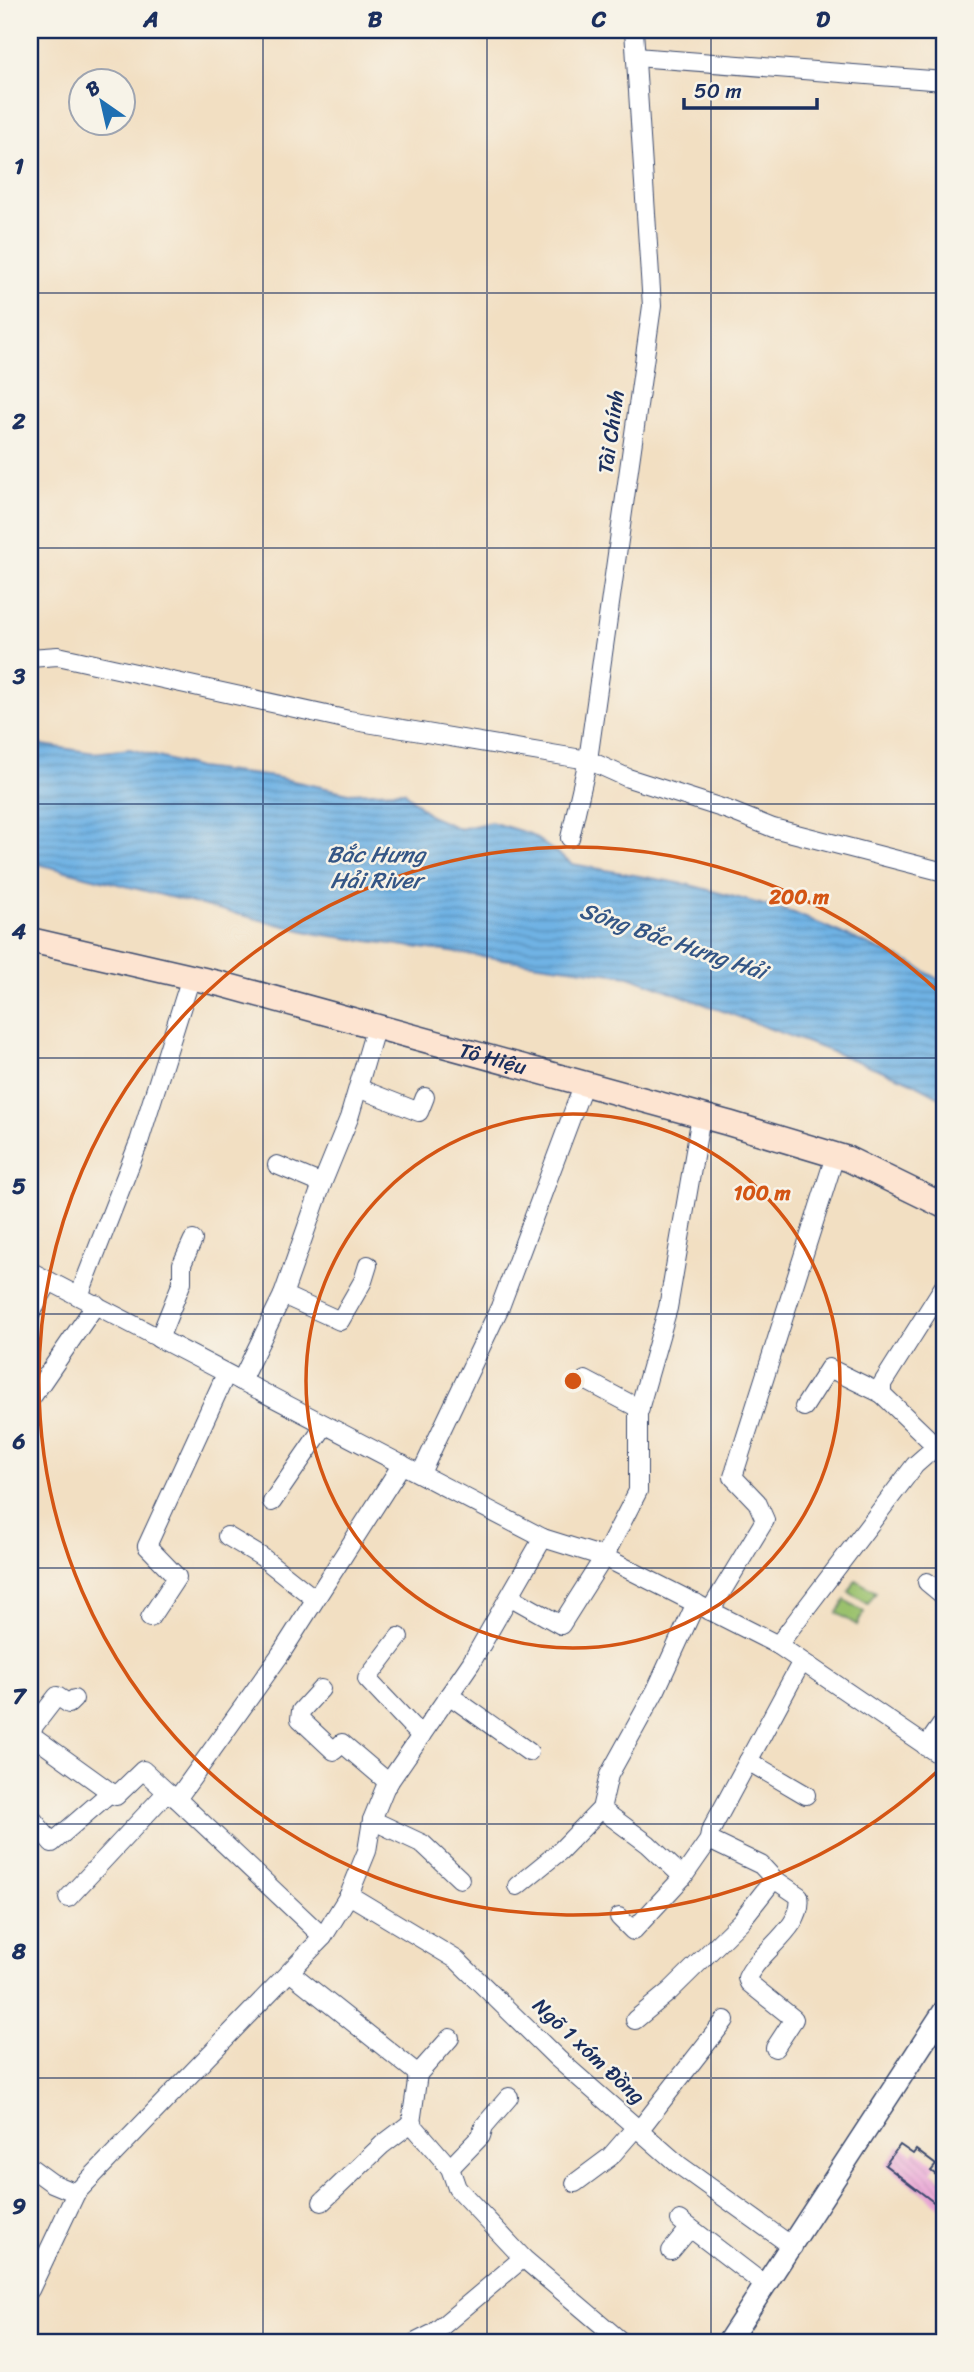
<svg xmlns="http://www.w3.org/2000/svg" width="974" height="2372" font-family="Sriracha,sans-serif">
  <style>
    .grass { fill: #9ac16c; stroke: #5a7865; stroke-width: 2 }
    .water { fill: url(#water-rules); stroke: #4570a1; stroke-width: 2 }
    .building { fill: url(#building-back-hatch) }
    .lines { fill: none; stroke-linecap: round; stroke-linejoin: round }
    .minor-casing { stroke: #3b496d; stroke-width: 20 }
    .tertiary-casing { stroke: #3b496d; stroke-width: 24 }
    .secondary-casing { stroke: #3b496d; stroke-width: 27 }
    .minor { stroke: #fff; stroke-width: 18 }
    .tertiary { stroke: #fff; stroke-width: 21 }
    .secondary { stroke: #fde4d1; stroke-width: 24 }
    .grid { fill: none; stroke: #1b2f5e; stroke-width: 2; stroke-opacity: 0.55 }
    .ring { fill: none; stroke: #d45514; stroke-width: 3.5 }
    .labels { text-anchor: middle; dominant-baseline: central; stroke-width: 5; stroke-linejoin: round; paint-order: stroke }
    .street-label { font-size: 21px; fill: #1b2f5e; stroke: #f7f3e8 }
    .water-label { font-size: 23px; font-style: italic; fill: #345686; stroke: #f7f3e8 }
    .centre { fill: #d45514; stroke: #f7f3e8; stroke-width: 3.5 }
    .ring-label { font-size: 21px; text-anchor: middle; font-weight: bold; fill: #d45514; stroke: #f7f3e8; stroke-width: 5; stroke-linejoin: round; paint-order: stroke }
    .neatline { fill: none; stroke: #1b2f5e; stroke-width: 2.5 }
    .grid-label { font-size: 23px; text-anchor: middle; font-weight: bold; fill: #1b2f5e }
  </style>
  <defs>
    <pattern id="water-rules" width="6" height="5" patternUnits="userSpaceOnUse" patternTransform="scale(1.75)"><rect width="6" height="5" fill="#6fb2e4"/><path d="M0 2.5h6" fill="none" stroke="#5a91bc"/></pattern>
    <pattern id="building-back-hatch" width="6" height="6" patternUnits="userSpaceOnUse" patternTransform="scale(1.75)"><rect width="6" height="6" fill="#eaa5d6"/><path d="M-1 5l2 2M0 0l6 6M5-1l2 2" fill="none" stroke="#c88eba"/></pattern>
  </defs>
  <rect width="100%" height="100%" fill="#f7f3e8"/>
  <filter id="ink" filterUnits="userSpaceOnUse"><feTurbulence type="fractalNoise" baseFrequency=".0143" numOctaves="2"/><feDisplacementMap in="SourceGraphic" scale="14" xChannelSelector="R" yChannelSelector="G"/><feConvolveMatrix kernelMatrix="1 2 1 2 8 2 1 2 1" color-interpolation-filters="sRGB"/></filter>
  <filter id="wash" filterUnits="userSpaceOnUse"><feTurbulence type="fractalNoise" baseFrequency=".00686" numOctaves="4" result="noise"/><feDisplacementMap in="SourceGraphic" scale="28" xChannelSelector="R" yChannelSelector="G"/><feGaussianBlur stdDeviation="1.57" result="paint"/><feColorMatrix in="noise" values="0 0 0 0 0 0 0 0 0 0 0 0 0 0 0 0 0 1.4 0 .05"/><feComposite in="paint" operator="in"/></filter>
  <g filter="url(#wash)">
    <rect width="100%" height="100%" fill="#f2dfc2"/>
    <g class="grass">
      <path d="M856,1580L876,1592L868,1604L849,1592Z"/>
      <path d="M845,1600L864,1612L857,1625L837,1613Z"/>
    </g>
    <path class="water" d="M30,743L94,753L130,749L198,768L274,777L349,793L404,791L430,816L460,829L491,822L530,834L572,864L690,885L794,913L911,963L944,983V1099L910,1081L629,976L317,934L30,862Z"/>
    <g id="blocks">
      <path class="building" d="M900,2145L913,2154L916,2150L936,2165L931,2171L944,2181V2210L885,2165Z"/>
    </g>
  </g>
  <g filter="url(#ink)">
    <use href="#blocks" fill-opacity="0" stroke="#3b496d" stroke-width="2"/>
    <g class="lines">
      <defs>
        <g id="minor">
          <path d="M636,57L944,81"/>
          <path d="M30,658L58,656L349,720L588,760L628,778L728,810L773,828L944,872"/>
          <path d="M570,838L588,760L652,306L634,30"/>
          <path d="M358,1088L419,1112L425,1097"/>
          <path d="M277,1165L322,1184"/>
          <path d="M30,1271L543,1538L604,1557L778,1645L944,1758"/>
          <path d="M283,1295L340,1321L363,1281L368,1265"/>
          <path d="M79,1296L139,1142L191,977"/>
          <path d="M30,1315L49,1281"/>
          <path d="M159,1339L182,1282V1264L193,1240"/>
          <path d="M585,1380L640,1409"/>
          <path d="M241,1381L283,1295L322,1184L349,1118L376,1026"/>
          <path d="M30,1400L96,1304"/>
          <path d="M804,1407L829,1368L882,1394"/>
          <path d="M938,1448L882,1394V1384L944,1286"/>
          <path d="M421,1473L500,1307L584,1083"/>
          <path d="M272,1502L325,1425"/>
          <path d="M227,1536L262,1557L315,1599"/>
          <path d="M927,1582L944,1596"/>
          <path d="M511,1597L561,1625L604,1557L638,1491V1413L668,1308L701,1116"/>
          <path d="M710,1611L765,1520L757,1502L733,1477L835,1156"/>
          <path d="M150,1618L177,1577L147,1546L226,1374"/>
          <path d="M399,1637L367,1679L421,1736"/>
          <path d="M778,1645L915,1465L931,1451L944,1446"/>
          <path d="M321,1689L301,1711L300,1719L334,1751L342,1743L389,1783"/>
          <path d="M449,1695L529,1752"/>
          <path d="M30,1731L57,1696L69,1704L74,1699"/>
          <path d="M30,1734L116,1796L143,1770L167,1792"/>
          <path d="M926,1747L944,1721"/>
          <path d="M748,1761L806,1795"/>
          <path d="M177,1799L323,1937"/>
          <path d="M601,1809L648,1844L683,1877"/>
          <path d="M30,1816L52,1843L111,1792"/>
          <path d="M372,1820L423,1844L460,1879"/>
          <path d="M774,1879L799,1896C805,1927 759,1951 747,1978L749,1983L794,2019L775,2048"/>
          <path d="M517,1886L560,1851L601,1809L609,1775L656,1690L696,1603"/>
          <path d="M349,1895L457,1960L558,2059L679,2165L793,2247"/>
          <path d="M68,1898L167,1792L177,1799L280,1655L402,1464"/>
          <path d="M619,1917L633,1931L683,1877L709,1840"/>
          <path d="M291,1973L418,2074L411,2123L450,2168L457,2188L523,2258L434,2333L416,2342"/>
          <path d="M635,2020L670,1991L741,1921L774,1879L761,1865L709,1840L710,1832L801,1663"/>
          <path d="M418,2074L450,2038"/>
          <path d="M640,2129L725,2020"/>
          <path d="M30,2167L52,2183L76,2193"/>
          <path d="M450,2168L481,2136L484,2126L509,2097"/>
          <path d="M575,2183L610,2157L637,2126"/>
          <path d="M322,2202L382,2145L411,2123"/>
          <path d="M680,2220L766,2286"/>
          <path d="M671,2251L690,2228"/>
          <path d="M523,2258L622,2342"/>
          <path d="M30,2290L76,2193L323,1937L349,1895L367,1851L372,1820L385,1788L471,1663L543,1538"/>
        </g>
        <path id="tertiary" d="M728,2342L944,2011"/>
        <g id="secondary">
          <path id="s1" d="M30,940L221,984L728,1123L848,1159L944,1206"/>
        </g>
      </defs>
      <use href="#minor" class="minor-casing"/>
      <use href="#tertiary" class="tertiary-casing"/>
      <use href="#secondary" class="secondary-casing"/>
      <use href="#minor" class="minor"/>
      <use href="#tertiary" class="tertiary"/>
      <use href="#secondary" class="secondary"/>
    </g>
  </g>
  <path class="grid" d="M263,30V2342M487,30V2342M711,30V2342M30,293H944M30,548H944M30,804H944M30,1058H944M30,1314H944M30,1568H944M30,1824H944M30,2078H944"/>
  <g class="ring">
    <circle cx="573" cy="1381" r="267"/>
    <path d="M944 1765A534 534 0 1 1 944 997"/>
  </g>
  <g class="labels">
    <g class="street-label">
      <text transform="translate(611 432) rotate(-82)">Tài Chính</text>
      <text stroke="none"><textPath href="#s1" startOffset="478">Tô Hiệu</textPath></text>
      <text transform="translate(589 2051) rotate(43)">Ngõ 1 xóm Đồng</text>
    </g>
    <g class="water-label">
      <text x="376" y="854">Bắc Hưng<tspan x="376" dy="26">Hải River</tspan></text>
      <text transform="translate(673 941) rotate(19)">Sông Bắc Hưng Hải</text>
    </g>
  </g>
  <circle cx="573" cy="1381" r="10" class="centre"/>
  <g class="ring-label">
    <text x="799" y="904">200 m</text>
    <text x="762" y="1200">100 m</text>
  </g>
  <rect width="974" height="2372" fill="none" stroke="#f7f3e8" stroke-width="77"/>
  <g transform="translate(102 102) rotate(326)"><circle r="33" fill="#f7f3e8" stroke="#9fa5b1" stroke-width="2"/>
  <path d="M0-5L12 26L0 18L-12 26Z" fill="#1f6fb2"/>
  <text y="-10" font-size="19" font-weight="bold" text-anchor="middle" fill="#1b2f5e">B</text>
  </g>
  <path d="M684 98v10h133v-10" fill="none" stroke="#1b2f5e" stroke-width="3.5"/>
  <text x="694" y="98" font-size="21" fill="#1b2f5e" stroke="#f7f3e8" stroke-width="5" paint-order="stroke">50 m</text>
  <rect x="38" y="38" width="898" height="2296" class="neatline"/>
  <g class="grid-label">
    <text x="151" y="27">A</text>
    <text x="375" y="27">B</text>
    <text x="599" y="27">C</text>
    <text x="823" y="27">D</text>
    <text x="19" y="174">1</text>
    <text x="19" y="429">2</text>
    <text x="19" y="684">3</text>
    <text x="19" y="939">4</text>
    <text x="19" y="1194">5</text>
    <text x="19" y="1449">6</text>
    <text x="19" y="1704">7</text>
    <text x="19" y="1959">8</text>
    <text x="19" y="2214">9</text>
  </g>
</svg>
